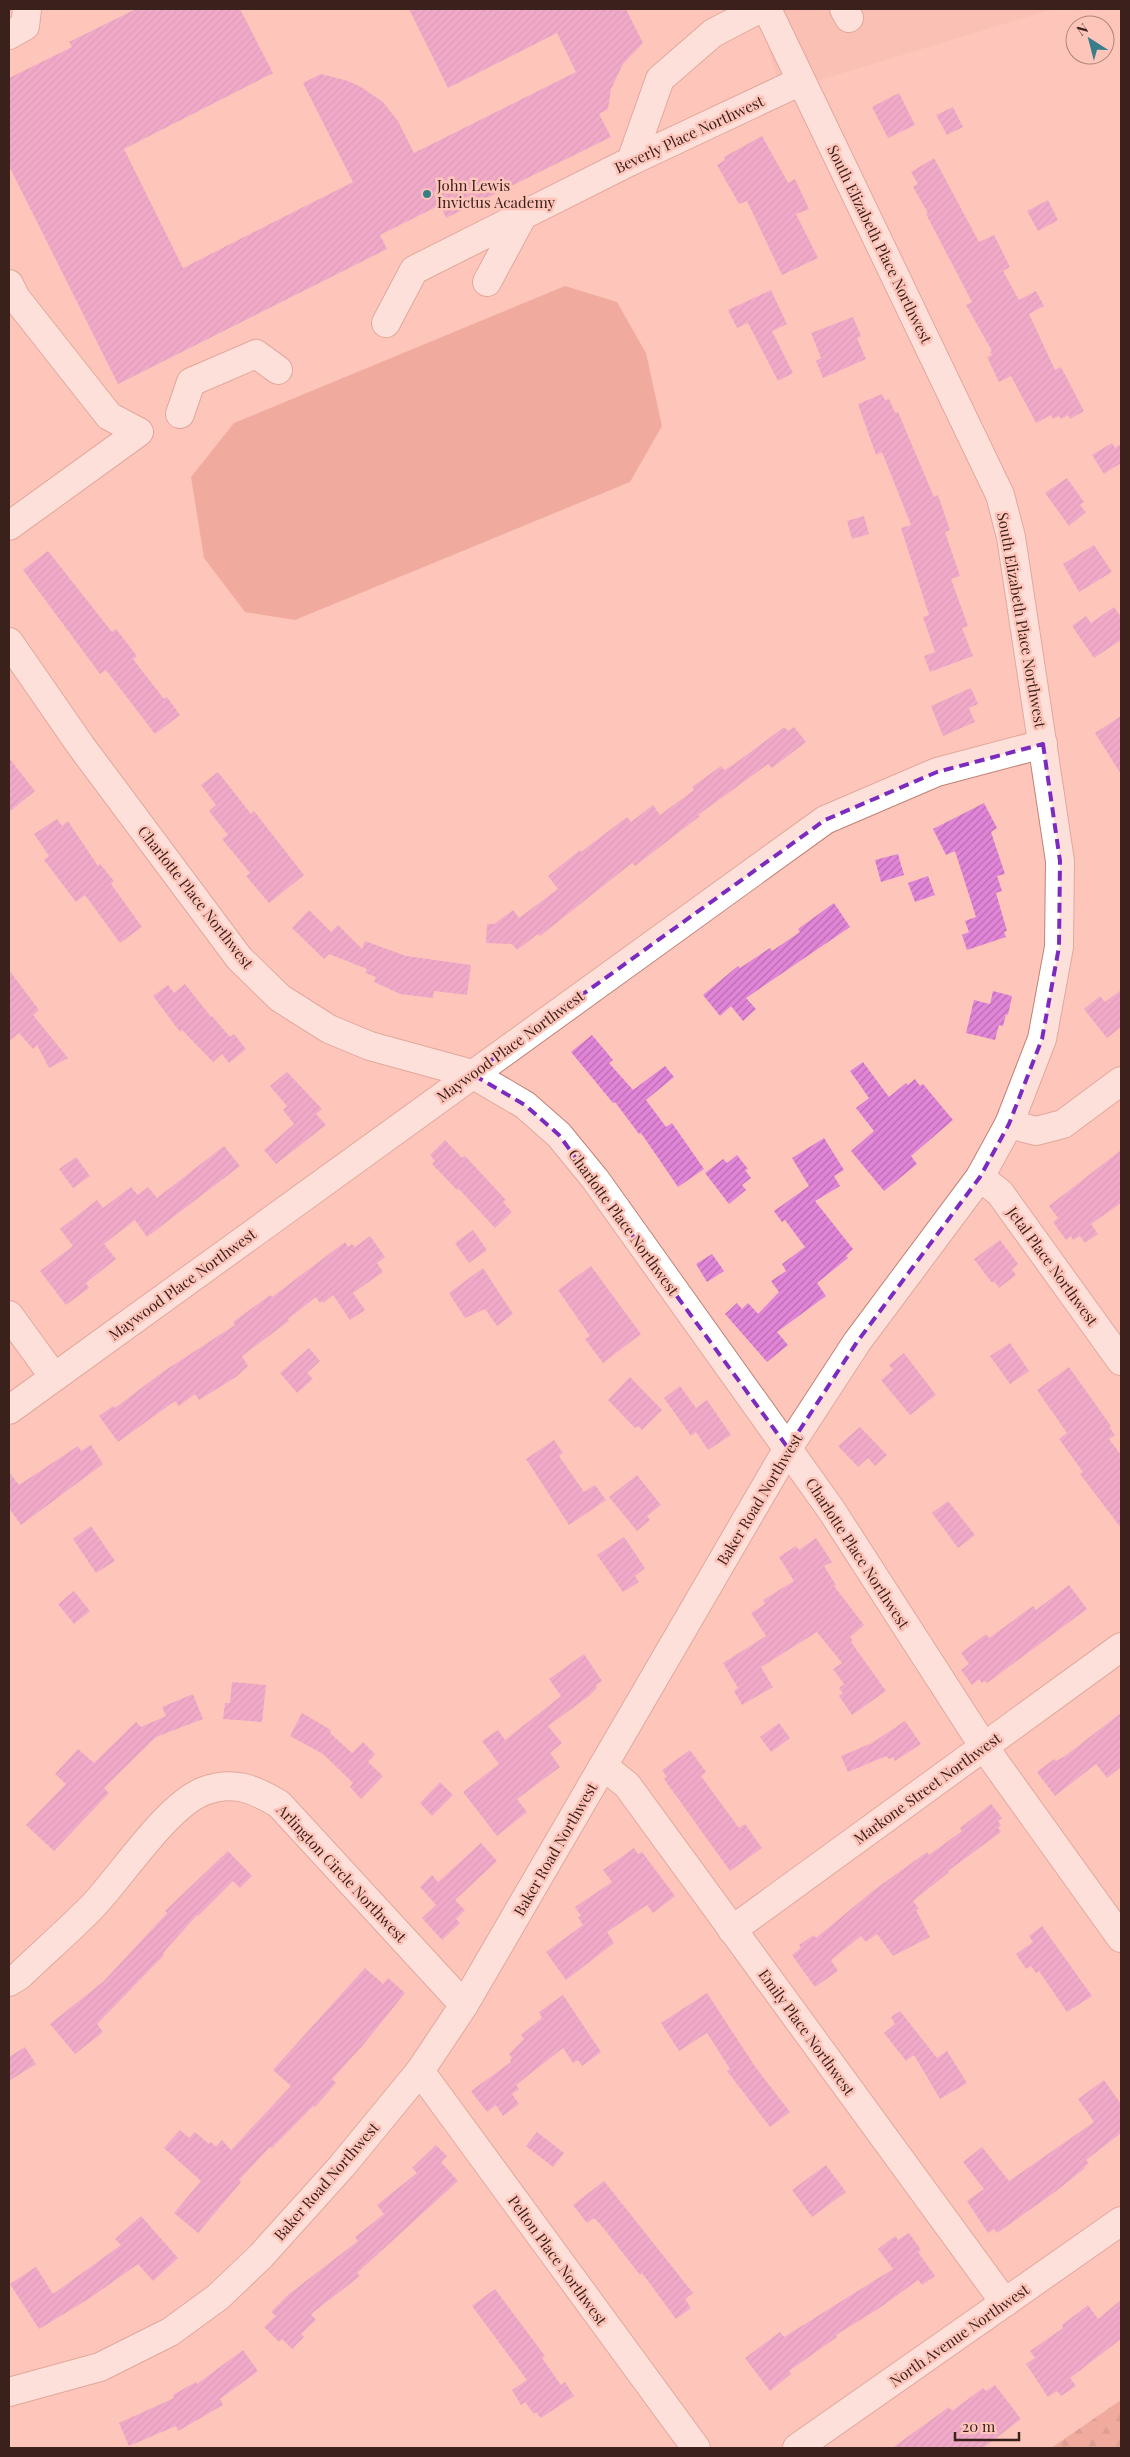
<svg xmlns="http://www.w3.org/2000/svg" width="1130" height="2457" font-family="'Playfair Display',serif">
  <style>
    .built { fill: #f6b8ac }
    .grass { fill: #df897a }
    .forest { fill: url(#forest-firs) }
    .building { fill: url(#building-hatch) }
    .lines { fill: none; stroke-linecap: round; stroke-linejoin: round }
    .minor-casing { stroke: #c28175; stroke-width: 30 }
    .minor { stroke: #fff; stroke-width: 28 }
    .marked { fill: none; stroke: #7b2cbf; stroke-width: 4; stroke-dasharray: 10 6; stroke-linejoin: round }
    .poi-dot { fill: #387e8a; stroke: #fec6bb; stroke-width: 2 }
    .labels { text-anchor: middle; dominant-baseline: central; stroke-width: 5; stroke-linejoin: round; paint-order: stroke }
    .street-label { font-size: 15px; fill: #3b211c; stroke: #fec6bb }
    .poi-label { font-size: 15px; fill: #3b211c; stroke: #fec6bb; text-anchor: start }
  </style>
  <defs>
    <pattern id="forest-firs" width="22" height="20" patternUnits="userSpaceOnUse" patternTransform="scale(1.25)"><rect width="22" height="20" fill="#df897a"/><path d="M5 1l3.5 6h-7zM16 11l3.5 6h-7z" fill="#b67063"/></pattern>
    <pattern id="building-hatch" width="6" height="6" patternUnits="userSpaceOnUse" patternTransform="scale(1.25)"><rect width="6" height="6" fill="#e185d8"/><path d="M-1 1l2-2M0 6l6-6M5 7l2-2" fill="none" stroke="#b86cae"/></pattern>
  </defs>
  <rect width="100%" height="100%" fill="#fec6bb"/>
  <path class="built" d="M757,9H1053L781,92Z"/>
  <path class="grass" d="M565,286L617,302L646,353L662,426L630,482L295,620L245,612L204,558L191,477L234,423Z"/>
  <path class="forest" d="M1121,2400V2448H1051Z"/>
  <g class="building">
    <path d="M136,9H240L273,73L124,149L183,268L353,182L303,83L321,74L348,81L361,87L383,102L398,121L414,153L576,72L557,33L448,88L409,9H626L643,43L623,64L611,89L608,109L599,114L611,137L446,218L440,205L380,235L387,249L118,384L9,166V78L72,47L69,42Z"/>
    <path d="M899,93L915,125L888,138L872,107Z"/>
    <path d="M953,107L963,127L947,135L936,115Z"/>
    <path d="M762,136L786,179L788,183L795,179L809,209L796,214L818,258L782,275L747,201L739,204L717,165L725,160L724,157Z"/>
    <path d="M934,158L979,242L994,235L1010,267L1003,271L1019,300L1036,291L1044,306L1029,314L1055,370L1061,367L1084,411L1070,419L1068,415L1061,419L1059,416L1053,419L1051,415L1036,423L1011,376L999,382L987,357L992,355L990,352L992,351L966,305L972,302L926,214L928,213L913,187L918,184L911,172Z"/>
    <path d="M1048,200L1058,220L1038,231L1027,211Z"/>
    <path d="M771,290L787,324L772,331L793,373L778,381L748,323L737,328L728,310Z"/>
    <path d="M853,317L861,336L857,338L866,359L823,378L816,361L821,358L811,333Z"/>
    <path d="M882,394L885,400L889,399L895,413L898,412L934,497L938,495L950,530L945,532L960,576L951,579L968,626L962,628L973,656L930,672L924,656L935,652L923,617L929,615L901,528L911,525L882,452L876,455L858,404Z"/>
    <path d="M1112,443L1115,448L1121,444V463L1104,474L1092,455Z"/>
    <path d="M1067,478L1084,502L1080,505L1086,512L1069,526L1045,493Z"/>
    <path d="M864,516L869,534L852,539L847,521Z"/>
    <path d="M1094,545L1112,572L1079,592L1063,564Z"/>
    <path d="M48,551L112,632L116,629L137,656L133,659L164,699L167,697L180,715L155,734L106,670L100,674L23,570Z"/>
    <path d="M1114,607L1121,617V640L1094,658L1072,626L1086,616L1091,623Z"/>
    <path d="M971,688L978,704L969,708L975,722L943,736L931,706Z"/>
    <path d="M1121,716V774L1095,733Z"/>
    <path d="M784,727L788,731L794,727L806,742L772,768L768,764L698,815L700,816L635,866L632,863L540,936L538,934L517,950L512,944L486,943L487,924H494L513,910L519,918L558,889L548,876L580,850L581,852L627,817L631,822L653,805L660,815L694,790L692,787L721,766L724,770L733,765Z"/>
    <path d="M9,758L35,791L9,812Z"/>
    <path d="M218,772L251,814L254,811L304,875L269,903L246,876L250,873L222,839L228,835L209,811L216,805L201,785Z"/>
    <path d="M984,803L997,828L991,832L1005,874L997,876L1002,891L996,893L1007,931L1004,932L1006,937L967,950L962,935L969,932L965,921L976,917L955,851L946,855L933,829Z"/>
    <path d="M57,819L62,826L68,821L98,866L100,864L114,881L111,884L142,927L120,943L85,895L76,902L44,860L49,856L34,834Z"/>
    <path d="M898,854L904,875L881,882L875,860Z"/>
    <path d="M928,876L935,895L915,902L908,883Z"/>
    <path d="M834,903L850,927L746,998L756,1009L743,1021L731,1006L720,1016L703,995L738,966L740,968L770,948L772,951L800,932L798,929Z"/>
    <path d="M309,910L331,932L338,925L362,949L365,941L406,956L471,965L467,995L434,991L433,998L400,994L374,982L376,977L365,973L367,969L329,954L324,959L292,928Z"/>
    <path d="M9,970L39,1010L33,1015L68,1058L49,1068L37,1045L33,1049L19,1033L9,1041Z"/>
    <path d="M185,984L211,1017L212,1016L230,1037L234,1034L246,1049L229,1063L222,1054L213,1062L182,1030L180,1032L153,996L168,985L174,993Z"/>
    <path d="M1121,990V1027L1107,1038L1084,1009L1100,996L1105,1002Z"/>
    <path d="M993,991L1012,996L1008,1015L1006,1014L1003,1026L999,1025L995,1040L966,1033L974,1000L990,1004Z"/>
    <path d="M592,1035L613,1060L609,1063L633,1090L665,1066L674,1077L646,1100L666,1127L672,1123L704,1169L678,1187L641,1133L639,1134L615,1102L613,1103L571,1052Z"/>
    <path d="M863,1062L889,1097L906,1083L908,1085L915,1079L920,1086L923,1084L953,1120L911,1156L917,1164L884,1191L851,1151L874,1131L856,1108L869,1098L850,1071Z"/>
    <path d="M287,1072L322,1109L316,1114L326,1125L276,1164L264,1150L294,1124L283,1110L287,1106L270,1086Z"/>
    <path d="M824,1138L844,1170L834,1176L840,1186L815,1201L853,1249L846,1256L848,1258L817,1283L826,1296L777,1332L788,1345L767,1362L725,1314L737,1303L742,1309L748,1303L758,1314L779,1292L771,1281L786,1271L782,1264L805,1247L785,1220L782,1222L774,1211L809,1186L792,1158Z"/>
    <path d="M445,1140L462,1158L465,1156L506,1200L503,1202L512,1212L495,1228L459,1189L457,1190L432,1164L435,1161L430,1155Z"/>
    <path d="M224,1146L240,1166L147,1237L135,1220L104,1244L116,1259L86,1283L89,1288L66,1305L40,1271L73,1246L60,1229L97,1200L103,1208L131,1187L138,1195L148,1187L157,1198Z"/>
    <path d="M1121,1150V1203L1091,1224L1098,1234L1085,1243L1080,1236L1073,1240L1071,1236L1066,1240L1053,1222L1058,1218L1049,1206Z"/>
    <path d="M737,1155L748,1169L745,1170L751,1178L742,1185L746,1190L729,1204L705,1173L723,1159L727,1163Z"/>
    <path d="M76,1157L90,1176L73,1188L59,1169Z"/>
    <path d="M473,1230L487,1250L469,1263L455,1243Z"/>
    <path d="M370,1236L385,1257L377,1263L383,1272L353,1293L365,1310L350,1320L333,1295L323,1303L322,1301L320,1303L316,1297L288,1319L289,1321L242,1356L248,1366L236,1377L199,1400L195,1394L179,1406L175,1401L118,1442L99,1416L113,1406L115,1408L164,1371L235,1325L233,1322L270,1295L272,1297L345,1242L348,1247L352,1244L355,1247Z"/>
    <path d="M1000,1240L1018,1264L1012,1269L1016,1275L999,1288L994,1281L992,1283L974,1259Z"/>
    <path d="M712,1254L724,1271L707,1282L696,1264Z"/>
    <path d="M591,1266L641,1334L603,1363L585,1339L590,1336L558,1290Z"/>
    <path d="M483,1268L513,1314L497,1326L485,1309L465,1318L449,1293Z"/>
    <path d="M1010,1343L1029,1371L1010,1384L990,1356Z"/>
    <path d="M309,1348L320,1361L307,1373L313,1379L297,1393L280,1373Z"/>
    <path d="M904,1353L936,1395L910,1415L881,1380L893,1370L889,1365Z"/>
    <path d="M1069,1367L1111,1426L1109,1427L1115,1435L1109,1439L1121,1455V1528L1080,1474L1083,1472L1059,1439L1067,1433L1037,1390Z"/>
    <path d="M630,1377L662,1410L642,1430L638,1426L635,1428L608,1400Z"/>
    <path d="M680,1386L696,1408L707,1400L731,1435L708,1450L696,1432L691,1436L664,1398Z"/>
    <path d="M860,1427L887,1455L875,1466L868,1458L858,1467L838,1446Z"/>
    <path d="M554,1440L563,1453L559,1456L584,1492L595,1485L606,1500L569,1525L526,1459Z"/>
    <path d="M91,1445L103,1464L21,1525L9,1508V1472L19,1485L78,1446L81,1451Z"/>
    <path d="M637,1475L661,1505L647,1516L650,1520L637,1531L609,1497Z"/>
    <path d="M948,1501L975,1535L958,1548L932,1513Z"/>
    <path d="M91,1526L115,1561L96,1573L73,1539Z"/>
    <path d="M624,1537L645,1568L635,1576L639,1582L623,1592L597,1555Z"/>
    <path d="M816,1538L832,1562L824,1566L836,1585L834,1586L864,1625L850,1637L853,1641L851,1642L886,1691L852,1715L839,1696L843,1693L839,1688L844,1684L833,1669L842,1663L817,1632L761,1667L773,1687L742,1705L734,1691L738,1688L723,1663L766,1636L751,1613L765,1604L763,1600L794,1581L779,1557L796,1546L799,1550Z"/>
    <path d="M1069,1585L1087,1609L987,1683L985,1681L982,1683L979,1679L972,1685L961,1670L969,1664L961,1653L986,1634L989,1638L1033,1606L1036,1610Z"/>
    <path d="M74,1591L90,1611L74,1624L58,1604Z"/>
    <path d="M584,1654L602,1681L596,1685L597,1688L589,1696L548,1726L562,1743L550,1753L560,1767L517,1799L527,1812L497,1836L463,1792L499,1764L482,1741L498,1730L505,1740L561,1696L549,1679Z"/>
    <path d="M232,1682L266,1685L262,1722L223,1719L225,1703H230Z"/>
    <path d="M193,1694L203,1719L156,1737L104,1788L109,1793L54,1851L26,1825L66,1784L55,1774L78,1749L94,1763L136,1722L141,1727L166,1716L162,1707Z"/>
    <path d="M302,1713L331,1730L330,1733L352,1753L363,1742L375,1754L368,1762L383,1776L361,1799L350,1787L353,1783L323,1754L290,1736Z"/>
    <path d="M1121,1713V1767L1107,1778L1096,1764L1055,1796L1037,1772L1054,1759L1056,1761L1065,1756Z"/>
    <path d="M905,1721L921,1744L895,1761L893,1757L889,1759L886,1756L848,1772L841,1756L872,1743Z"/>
    <path d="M779,1723L790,1738L771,1752L760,1737Z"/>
    <path d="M690,1750L706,1772L701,1776L739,1828L745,1824L762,1848L730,1871L664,1779L667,1777L662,1770Z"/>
    <path d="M440,1782L453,1795L432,1816L420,1803Z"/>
    <path d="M991,1804L1002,1818L998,1821L1001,1825L998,1828L1001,1832L948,1871L949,1872L913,1901L919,1909L916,1910L930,1937L893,1956L877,1934L866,1942L861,1936L831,1960L838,1971L815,1987L792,1955L801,1948L799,1945L814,1935L816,1938L874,1890L927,1852L929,1855L962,1831L960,1828Z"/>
    <path d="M481,1843L497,1861L455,1900L465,1910L456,1919L460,1923L442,1940L422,1918L436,1905L420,1887L432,1875L438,1882Z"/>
    <path d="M634,1848L638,1854L642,1852L675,1896L653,1913L647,1905L607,1932L614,1943L566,1980L546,1952L583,1925L578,1917L581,1916L575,1907L612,1882L603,1870Z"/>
    <path d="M228,1851L252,1876L240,1888L233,1881L198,1916L197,1915L163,1953L164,1955L97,2024L103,2032L75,2054L50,2024L104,1981L167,1913L165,1911Z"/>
    <path d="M1042,1926L1092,1996L1067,2012L1039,1971L1036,1973L1031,1966L1026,1969L1016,1954L1033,1942L1029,1936Z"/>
    <path d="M365,1968L383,1984L388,1978L405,1993L363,2045L332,2079L336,2083L315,2107L313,2106L272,2148L270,2147L239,2180L241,2182L198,2233L174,2213L201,2181L164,2148L180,2130L189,2138L195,2132L209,2144L211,2142L216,2147L222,2140L231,2150L291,2086L273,2070Z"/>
    <path d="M707,1993L756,2068L790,2112L770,2127L727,2071L730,2069L707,2033L679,2051L661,2023Z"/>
    <path d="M563,1995L601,2052L582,2066L578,2060L573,2063L563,2048L516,2085L519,2089L512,2094L519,2104L503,2116L496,2105L487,2112L471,2091L511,2062L510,2060L512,2058L509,2054L524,2039L521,2035L542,2018L539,2012Z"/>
    <path d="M900,2011L937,2058L947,2051L967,2083L940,2099L914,2055L906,2061L884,2033L895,2024L891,2017Z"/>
    <path d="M25,2047L36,2064L9,2081V2057Z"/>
    <path d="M1104,2080L1121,2104V2133L1086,2160L1089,2163L1084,2167L1085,2168L1055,2192L997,2233L994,2229L988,2233L967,2201L984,2189L963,2162L982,2147L1009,2181L1094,2122L1078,2099Z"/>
    <path d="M537,2132L564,2153L553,2167L526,2146Z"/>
    <path d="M436,2145L447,2156L441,2162L458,2181L357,2273L360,2276L311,2314L316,2320L301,2334L304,2337L292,2349L282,2339L279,2342L264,2327L276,2316L271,2312L289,2294L358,2241L355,2237L384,2214L377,2205L417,2173L412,2168Z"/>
    <path d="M826,2165L846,2192L812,2217L792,2190Z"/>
    <path d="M604,2181L693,2293L685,2299L691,2308L676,2319L642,2273L640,2275L601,2225L594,2218L587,2223L573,2205Z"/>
    <path d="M141,2216L178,2258L153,2281L138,2264L90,2298L39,2329L10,2284L36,2267L53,2294L121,2245L115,2239Z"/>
    <path d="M909,2233L921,2250L918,2252L935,2276L922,2285L918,2280L881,2307L836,2335L837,2337L789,2371L791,2374L770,2391L745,2358L780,2332L784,2337L893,2269L878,2249L895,2236L898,2240Z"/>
    <path d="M495,2289L545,2356L542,2358L561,2385L565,2382L574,2396L541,2418L536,2412L534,2414L525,2402L521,2405L512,2390L527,2380L472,2306Z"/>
    <path d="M1121,2300V2339L1070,2378L1076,2386L1061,2396L1057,2391L1048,2397L1026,2364L1035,2358L1030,2351L1063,2328L1062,2325L1088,2305L1098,2319Z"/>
    <path d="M243,2350L258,2371L220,2399L223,2405L178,2431L176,2426L129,2446L119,2423L174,2398L173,2395L196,2382L197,2384Z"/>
    <path d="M995,2385L1021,2419L983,2448H892L949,2407L952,2411L983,2388L986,2391Z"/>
  </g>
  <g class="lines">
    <defs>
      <g id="minor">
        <path d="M844,9L849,18"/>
        <path d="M9,35L25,26L27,9"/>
        <path d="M631,161L660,79L713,33L759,9"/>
        <path d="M487,282L523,215"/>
        <path d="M9,284L16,298L109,416L139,432L9,526"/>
        <path d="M386,323L414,270L631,161L801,81"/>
        <path d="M180,414L191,382L256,354L278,370"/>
        <path d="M9,642L81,746L239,958L280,998L329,1029L370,1046L472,1074L525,1105L559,1135L595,1179L832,1511L984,1747L1121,1938"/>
        <path d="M1009,1124L1036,1131L1063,1124L1121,1081"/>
        <path d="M980,1177L1000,1193L1121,1361"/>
        <path d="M9,1315L54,1377"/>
        <path d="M9,1410L825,820L937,772L1043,744"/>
        <path d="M603,1766L627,1785L1005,2303"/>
        <path d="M732,1930L1121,1647"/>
        <path d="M9,1982L19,1976C43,1953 68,1931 91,1908C121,1877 166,1806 204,1791C233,1780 254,1789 279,1804L464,2005"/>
        <path d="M420,2071L696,2448"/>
        <path d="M9,2392L100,2367L170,2332L218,2297L261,2256L342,2166L420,2071L464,2005L788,1448L857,1342L980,1177L1009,1124L1042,1039L1059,947L1060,861L1011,537L1000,495L767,9"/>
        <path d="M797,2448L1121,2221"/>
      </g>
    </defs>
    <use href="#minor" class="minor-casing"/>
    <use href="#minor" class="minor"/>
  </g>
  <path d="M0 0H1130V2457H0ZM1043,744L1060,861L1059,947L1042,1039L1009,1124L980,1177L857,1342L788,1448L559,1135L525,1105L472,1074L825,820L937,772Z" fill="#fec6bb" fill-opacity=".55" fill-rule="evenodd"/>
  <path class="marked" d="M1043,744L1060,861L1059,947L1042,1039L1009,1124L980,1177L857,1342L788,1448L559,1135L525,1105L472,1074L825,820L937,772Z"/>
  <circle class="poi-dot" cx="427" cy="194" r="5"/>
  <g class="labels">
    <g class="street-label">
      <text transform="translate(689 134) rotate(-25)">Beverly Place Northwest</text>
      <text transform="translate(880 244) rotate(64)">South Elizabeth Place Northwest</text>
      <text transform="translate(1022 620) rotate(80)">South Elizabeth Place Northwest</text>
      <text transform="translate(196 897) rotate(52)">Charlotte Place Northwest</text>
      <text transform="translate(510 1046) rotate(-36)">Maywood Place Northwest</text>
      <text transform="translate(624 1222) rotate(54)">Charlotte Place Northwest</text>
      <text transform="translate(1053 1266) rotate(54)">Jetal Place Northwest</text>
      <text transform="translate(182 1284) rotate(-36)">Maywood Place Northwest</text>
      <text transform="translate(759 1499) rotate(-59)">Baker Road Northwest</text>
      <text transform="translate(858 1553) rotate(57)">Charlotte Place Northwest</text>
      <text transform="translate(927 1788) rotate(-36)">Markone Street Northwest</text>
      <text transform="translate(555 1849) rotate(-60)">Baker Road Northwest</text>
      <text transform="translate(342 1873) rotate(47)">Arlington Circle Northwest</text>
      <text transform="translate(807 2032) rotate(54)">Emily Place Northwest</text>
      <text transform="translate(326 2181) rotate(-49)">Baker Road Northwest</text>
      <text transform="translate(558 2260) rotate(54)">Pelton Place Northwest</text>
      <text transform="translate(959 2335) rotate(-35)">North Avenue Northwest</text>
    </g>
    <g class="poi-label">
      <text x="437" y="185">John Lewis<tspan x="437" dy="17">Invictus Academy</tspan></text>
    </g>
  </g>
  <rect width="1130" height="2457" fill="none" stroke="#3b211c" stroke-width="20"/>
  <g transform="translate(1090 40) rotate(324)"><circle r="24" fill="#fec6bb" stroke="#b0847b"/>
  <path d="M0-4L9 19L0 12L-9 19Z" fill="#387e8a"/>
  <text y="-8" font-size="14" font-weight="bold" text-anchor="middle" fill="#3b211c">N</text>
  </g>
  <path d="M955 2432v8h64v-8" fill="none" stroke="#3b211c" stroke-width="2.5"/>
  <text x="962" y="2432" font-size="15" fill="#3b211c" stroke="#fec6bb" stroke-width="4" paint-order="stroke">20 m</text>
</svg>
